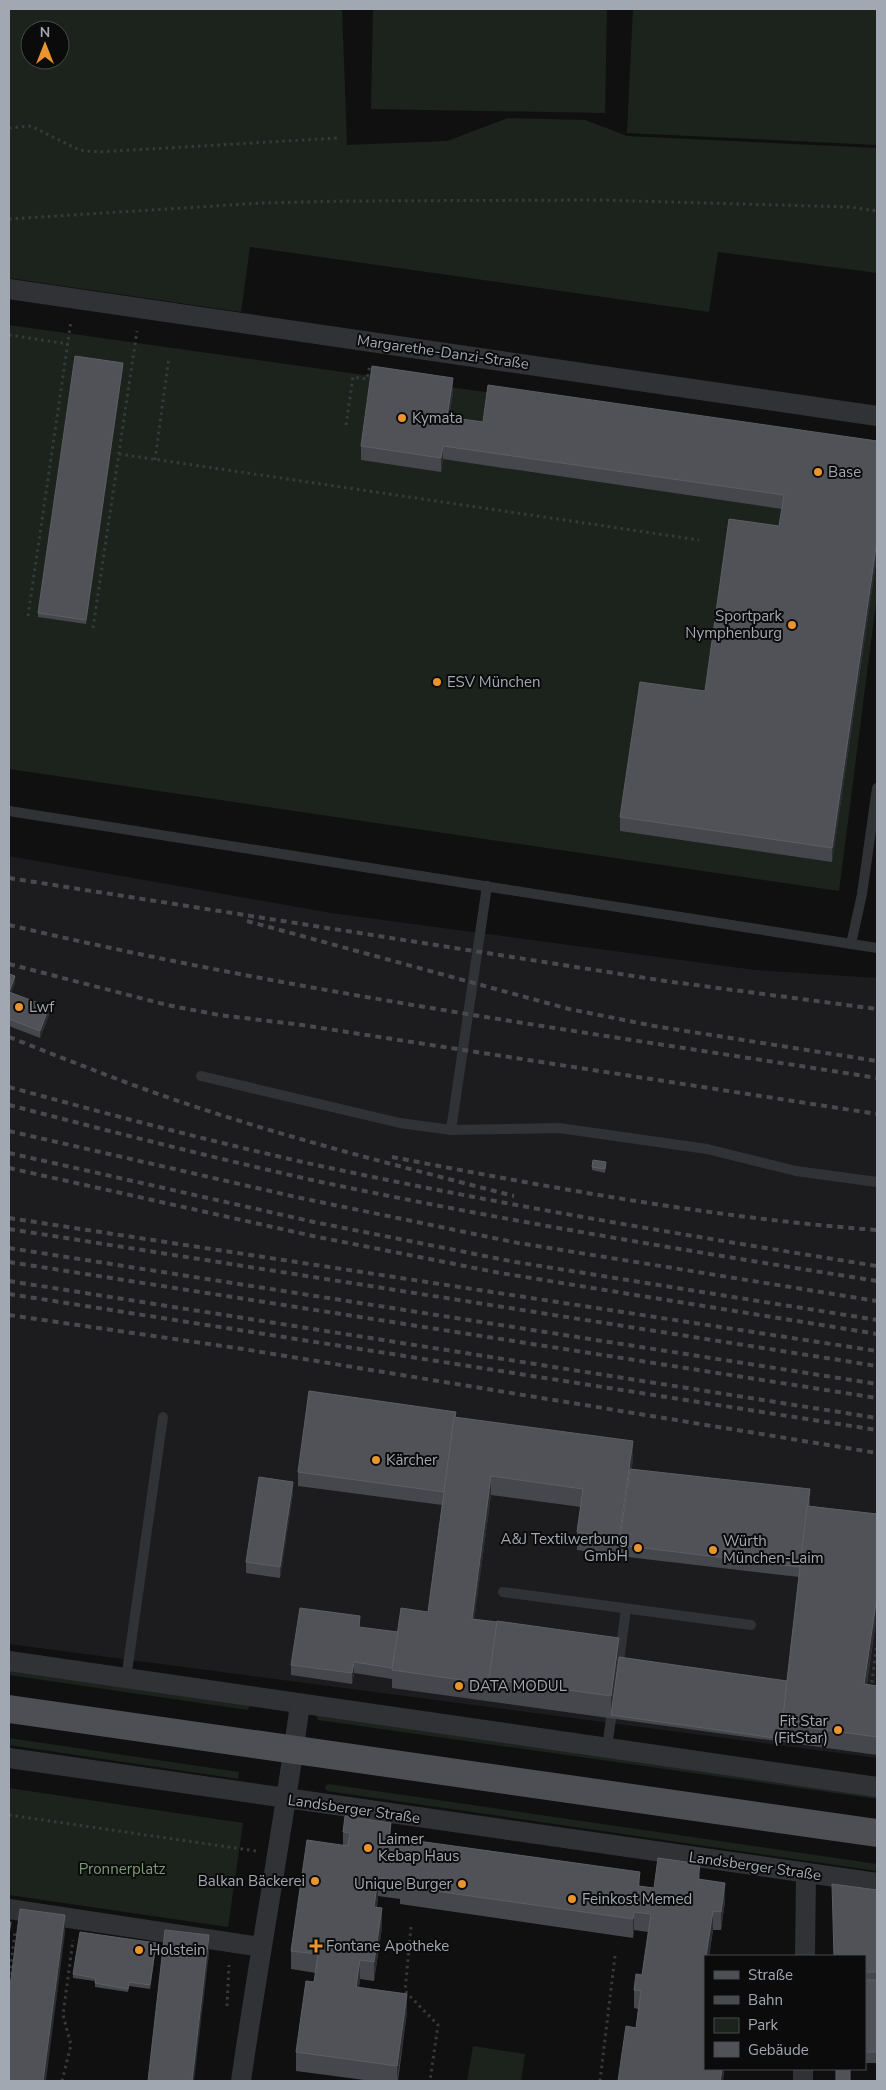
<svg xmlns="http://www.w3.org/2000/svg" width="886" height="2090" font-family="'Nunito Sans',sans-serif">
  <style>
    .built { fill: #1c1c1e }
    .green { fill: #1c231c; fill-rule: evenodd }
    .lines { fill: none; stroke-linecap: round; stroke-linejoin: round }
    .path { stroke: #37393d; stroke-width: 3; stroke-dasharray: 2.5 4; stroke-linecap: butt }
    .lane { stroke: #313236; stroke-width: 10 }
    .street { stroke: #313236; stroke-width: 20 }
    .primary { stroke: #4d4f55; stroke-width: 28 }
    .rail { stroke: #484a4f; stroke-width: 4; stroke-dasharray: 6 5; stroke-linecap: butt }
    .wall { fill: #46474c; fill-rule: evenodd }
    .shaded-wall { fill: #2c2d30 }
    .building { fill: #505257; stroke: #5c5f65 }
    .poi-dot { fill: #ea942e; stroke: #0b0b0c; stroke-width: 2 }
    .labels { text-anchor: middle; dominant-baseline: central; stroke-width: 4; stroke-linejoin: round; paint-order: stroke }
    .street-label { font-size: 15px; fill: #a1a8b1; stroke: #0b0b0c }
    .poi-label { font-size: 15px; fill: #a1a8b1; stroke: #0b0b0c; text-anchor: start }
    .park-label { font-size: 15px; fill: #7b9c78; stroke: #0b0b0c }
  </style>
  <rect width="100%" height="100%" fill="#101011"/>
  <path class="built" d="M9,856L331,913L755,970L877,978V1758L9,1644Z"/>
  <g class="green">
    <path d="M9,9H342L347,145L447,141L508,118L585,120L627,136L877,148V273L718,252L709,312L250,247L241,312L9,278ZM30,30H60V60H30Z"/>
    <path d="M373,9H607L605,113L371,109Z"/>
    <path d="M633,9H877V145L627,133Z"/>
    <path d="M9,325L877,447V595L839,891L9,769Z"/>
    <path d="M9,1668L250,1704L248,1710L9,1675Z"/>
    <path d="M316,1715L877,1792V1799L318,1720Z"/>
    <path d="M9,1738L239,1772L238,1779L9,1745Z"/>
    <path d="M328,1784L877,1864V1871L327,1791L325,1787Z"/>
    <path d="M9,1788L243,1823L228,1927L9,1895Z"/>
    <path d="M473,2046L525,2054L521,2081H467Z"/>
  </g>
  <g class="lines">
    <g class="path">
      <path d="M9,128L31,126L79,150L98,152L338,138"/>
      <path d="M9,219L262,203L346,201L598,200L850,207L877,211"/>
      <path d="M9,335L68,344"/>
      <path d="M346,425L353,377L367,379L370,365"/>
      <path d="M119,454L699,540"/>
      <path d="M155,460L169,357"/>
      <path d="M28,616L71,321"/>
      <path d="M93,628L137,331"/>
      <path d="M871,1689L877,1643"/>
      <path d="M9,1815L256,1851"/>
      <path d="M411,1927L405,1991L438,2025L430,2081"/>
      <path d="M9,1981L15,1932"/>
      <path d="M227,2006L229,1965"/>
      <path d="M62,2081L71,2045L63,2015L73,1940"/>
      <path d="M360,2081V2080"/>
      <path d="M600,2081L615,1956"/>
    </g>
    <g class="lane">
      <path d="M9,811L877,948"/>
      <path d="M851,944L862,894L877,788"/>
      <path d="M201,1076L400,1123L451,1130L559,1128L707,1149L796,1171L877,1182"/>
      <path d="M451,1130L487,886"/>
      <path d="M503,1592L751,1625"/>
      <path d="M619,1661L626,1609"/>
      <path d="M126,1679L163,1417"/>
      <path d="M607,1747L611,1719"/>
    </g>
    <g class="street">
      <path d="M9,289L877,416"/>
      <path d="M9,1661L877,1787"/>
      <path d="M9,1758L877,1883"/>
      <path d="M9,1909L261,1947"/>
      <path d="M805,1956L806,1874"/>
      <path d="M241,2081C259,1955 283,1830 300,1704"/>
      <path d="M803,2081V2069"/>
    </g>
    <path class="primary" d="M9,1709L877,1833"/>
    <g class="rail">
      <path d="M9,878L665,981L877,1009"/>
      <path d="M247,921L569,1009L654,1026L877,1061"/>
      <path d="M9,925C295,993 587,1032 877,1078"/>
      <path d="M9,964L167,1005L219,1015L302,1025L877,1114"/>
      <path d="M9,1037C55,1055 100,1073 147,1090C266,1133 391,1164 514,1196"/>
      <path d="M9,1087C111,1115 213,1142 316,1165C501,1205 690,1236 877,1266"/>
      <path d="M9,1105C109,1131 210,1157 312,1180C499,1220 688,1251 877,1281"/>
      <path d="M9,1131L296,1197L518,1243L877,1301"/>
      <path d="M9,1153L314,1222L515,1262L877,1320"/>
      <path d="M392,1157C553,1188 713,1218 877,1230"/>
      <path d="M9,1168L313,1236L500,1273L877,1334"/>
      <path d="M9,1218L877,1351"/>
      <path d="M9,1229L877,1366"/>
      <path d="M9,1248L877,1384"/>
      <path d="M9,1262L877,1398"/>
      <path d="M9,1281L877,1418"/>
      <path d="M9,1294L877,1430"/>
      <path d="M9,1315L243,1349L877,1453"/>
    </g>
  </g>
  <g class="wall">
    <path d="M123,367L86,624L38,617V613Z"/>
    <path d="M453,392L449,417L483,422L877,441V555L832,862L620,831V817L705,691L779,526L782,509L443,459L441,472L361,460V446Z"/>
    <path d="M9,974L15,983L11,993L49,1015L40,1038L9,1026Z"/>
    <path d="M606,1166L605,1173L592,1170V1167Z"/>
    <path d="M456,1417L633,1460L631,1469L810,1500V1506L877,1514V1614L867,1684L877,1686V1755L392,1688V1679L354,1673L352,1684L291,1675V1665L360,1627L398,1632L428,1612L442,1505L298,1486V1472ZM491,1495L581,1507L577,1532V1550L619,1556L799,1577L787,1681L619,1657L474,1619Z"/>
    <path d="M293,1493L280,1578L246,1573V1562Z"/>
    <path d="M343,1832L391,1837L640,1886L654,1888L700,1879L725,1901L721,1930H713L709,1956H705V2069H724L723,2081H618L636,2028L638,2009L634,2008V1990L642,1975L648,1932L634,1930L633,1938L400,1904V1899L378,1896L377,1907L382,1927L374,1981L360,1979L359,1987L407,2012L398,2081H372L296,2071V2052L314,1982L316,1973L291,1969V1951L343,1845Z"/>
    <path d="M877,1890V2063H865V1956Z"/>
    <path d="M156,1947L150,1989L129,1986L128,1992L95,1987V1981L73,1978V1974Z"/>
  </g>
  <g class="shaded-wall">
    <path d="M123,363V367L86,624V620Z"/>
    <path d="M453,378V392L447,430V417Z"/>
    <path d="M443,446V459L441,472V458Z"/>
    <path d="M877,541V555L832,862V848Z"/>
    <path d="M15,976V983L9,999V992Z"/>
    <path d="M49,1007V1015L40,1038V1031Z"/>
    <path d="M10,1338V1352L9,1360V1347Z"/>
    <path d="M633,1441V1460L621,1546L619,1545V1538Z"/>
    <path d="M491,1476V1495L472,1637V1619Z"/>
    <path d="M293,1482V1493L280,1578V1567Z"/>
    <path d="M810,1489V1500L801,1578Z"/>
    <path d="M877,1596V1614L864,1702V1684Z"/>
    <path d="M619,1638V1661L611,1715V1696Z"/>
    <path d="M354,1662V1673L352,1684V1673Z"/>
    <path d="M391,1823V1841L389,1837Z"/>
    <path d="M700,1864V1883L698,1879Z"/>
    <path d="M640,1872V1891L638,1886Z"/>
    <path d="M378,1878V1896L374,1925V1907Z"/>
    <path d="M725,1883V1901L721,1930V1912Z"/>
    <path d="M382,1908V1927L374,1981V1962Z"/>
    <path d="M713,1911V1930L709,1956H706Z"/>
    <path d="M634,1912V1930L633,1938V1919Z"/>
    <path d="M65,1915V1933L46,2081H43Z"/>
    <path d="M209,1935V1954L194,2081H192Z"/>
    <path d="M156,1943V1947L150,1989V1985Z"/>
    <path d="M360,1960V1979L356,2005V1987Z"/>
    <path d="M407,1994V2012L397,2081V2066Z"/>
    <path d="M722,2069H724L723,2081H720Z"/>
  </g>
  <g class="building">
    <path d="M75,356L123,363L86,620L38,613Z"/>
    <path d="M372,366L453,378L447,417L483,422L488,385L877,441V541L832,848L620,817L640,682L705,691L729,519L779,526L784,495L443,446L441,458L361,446Z"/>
    <path d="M9,974L15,976L9,992L49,1007L40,1031L9,1019Z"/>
    <path d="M593,1160L606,1162L605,1169L592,1167Z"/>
    <path d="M309,1391L456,1412L455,1417H454L444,1492L298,1472Z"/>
    <path d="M454,1417L633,1441L619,1538L577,1532L583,1489L491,1476L472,1619L497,1622L489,1684L392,1670L401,1608L428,1612Z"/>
    <path d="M630,1469L810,1489L800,1567L619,1545Z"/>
    <path d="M259,1477L293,1482L280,1567L246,1562Z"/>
    <path d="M807,1506L877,1514V1596L864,1684L877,1686V1737L782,1724Z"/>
    <path d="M300,1608L360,1616L359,1627L398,1632L392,1668L354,1662L352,1673L291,1665Z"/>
    <path d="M497,1621L619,1638L611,1696L489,1679Z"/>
    <path d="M619,1657L787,1681L782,1724V1739L611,1715Z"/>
    <path d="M345,1816L391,1823L389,1837L640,1872L638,1886L654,1888L658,1858L700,1864L698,1879L725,1883L721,1912L713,1911L706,1956H705V2069H722L720,2081H618L626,2026L636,2028L641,1991L634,1990L636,1974L642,1975L651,1914L634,1912L633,1919L400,1886L401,1881L378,1878L374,1907L382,1908L374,1962L360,1960L356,1987L407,1994L397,2066L296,2052L306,1981L314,1982L318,1954L291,1951L307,1840L348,1846L350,1833L343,1832Z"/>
    <path d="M832,1884L877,1890V1972H865V1956H834Z"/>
    <path d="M20,1909L65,1915L43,2081H9V1995Z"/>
    <path d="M9,1922H11L9,1935Z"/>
    <path d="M165,1930L209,1935L192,2081H148Z"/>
    <path d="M80,1932L156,1943L150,1985L129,1982L128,1989L95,1983L96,1978L73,1974Z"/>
    <rect x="865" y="1980" width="12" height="72"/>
    <rect x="836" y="2069" width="14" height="12"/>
  </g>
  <g class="poi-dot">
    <circle cx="402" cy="418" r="5"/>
    <circle cx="818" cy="472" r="5"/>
    <circle cx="792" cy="625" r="5"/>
    <circle cx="437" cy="682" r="5"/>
    <circle cx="19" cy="1007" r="5"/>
    <circle cx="376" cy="1460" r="5"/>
    <circle cx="638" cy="1548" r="5"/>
    <circle cx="713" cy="1550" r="5"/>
    <circle cx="459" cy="1686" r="5"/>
    <circle cx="838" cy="1730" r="5"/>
    <circle cx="368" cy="1848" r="5"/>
    <circle cx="315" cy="1881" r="5"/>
    <circle cx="462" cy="1884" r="5"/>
    <circle cx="572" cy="1899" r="5"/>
    <path d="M313.5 1938.5h5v5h5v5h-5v5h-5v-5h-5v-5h5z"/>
    <circle cx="139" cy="1950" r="5"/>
  </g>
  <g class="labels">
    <g class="street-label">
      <text transform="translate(443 352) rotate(8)">Margarethe-Danzi-Straße</text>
      <text transform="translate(354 1809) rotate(8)">Landsberger Straße</text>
      <text transform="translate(755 1866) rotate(8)">Landsberger Straße</text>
    </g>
    <g class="poi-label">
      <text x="412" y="418">Kymata</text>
      <text x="828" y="472">Base</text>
      <text x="782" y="616" text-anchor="end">Sportpark<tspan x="782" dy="17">Nymphenburg</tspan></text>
      <text x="447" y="682">ESV München</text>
      <text x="29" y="1007">Lwf</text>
      <text x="386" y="1460">Kärcher</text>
      <text x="628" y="1539" text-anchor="end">A&amp;J Textilwerbung<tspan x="628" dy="17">GmbH</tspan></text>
      <text x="723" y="1541">Würth<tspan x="723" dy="17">München-Laim</tspan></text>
      <text x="469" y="1686">DATA MODUL</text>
      <text x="828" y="1721" text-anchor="end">Fit Star<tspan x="828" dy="17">(FitStar)</tspan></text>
      <text x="378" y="1839">Laimer<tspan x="378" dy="17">Kebap Haus</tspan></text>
      <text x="305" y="1881" text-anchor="end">Balkan Bäckerei</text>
      <text x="452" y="1884" text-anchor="end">Unique Burger</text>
      <text x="582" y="1899">Feinkost Memed</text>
      <text x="326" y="1946">Fontane Apotheke</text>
      <text x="149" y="1950">Holstein</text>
    </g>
    <g class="park-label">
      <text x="122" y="1869">Pronnerplatz</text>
    </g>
  </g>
  <rect width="886" height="2090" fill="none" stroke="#a1a8b1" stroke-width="20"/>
  <rect x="704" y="1955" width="162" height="115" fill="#0b0b0c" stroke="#474a4e"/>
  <rect x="714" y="1971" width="25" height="8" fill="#4d4f55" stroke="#474a4e"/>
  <text x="748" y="1980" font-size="15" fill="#a1a8b1">Straße</text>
  <rect x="714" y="1996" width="25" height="8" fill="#484a4f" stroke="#474a4e"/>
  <text x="748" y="2005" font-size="15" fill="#a1a8b1">Bahn</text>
  <rect x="714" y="2018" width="25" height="15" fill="#1c231c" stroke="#474a4e"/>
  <text x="748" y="2030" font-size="15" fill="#a1a8b1">Park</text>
  <rect x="714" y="2042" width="25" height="15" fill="#505257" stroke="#474a4e"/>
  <text x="748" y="2055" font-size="15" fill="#a1a8b1">Gebäude</text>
  <g transform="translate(45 45)"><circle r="24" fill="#0b0b0c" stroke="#474a4e"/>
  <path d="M0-4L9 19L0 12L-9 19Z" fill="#ea942e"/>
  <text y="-8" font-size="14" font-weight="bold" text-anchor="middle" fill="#a1a8b1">N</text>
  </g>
</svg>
